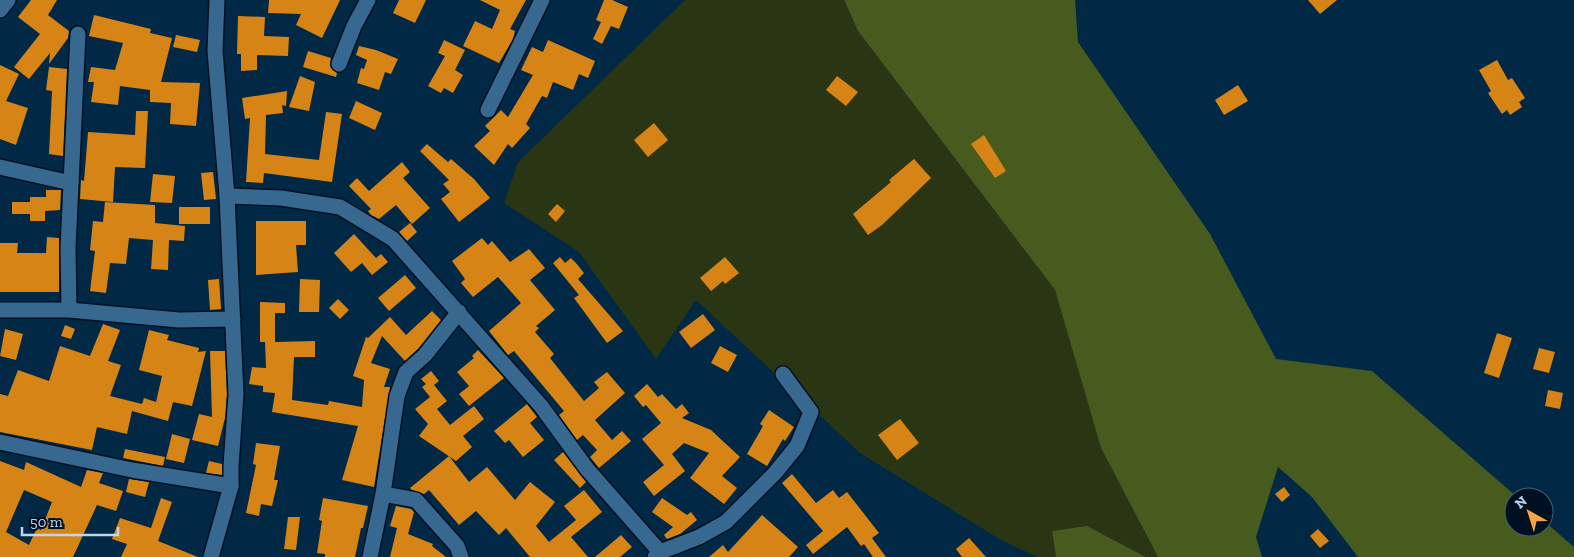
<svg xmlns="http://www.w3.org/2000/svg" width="1574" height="557" font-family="'Zilla Slab',serif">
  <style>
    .green { fill: #2a3513 }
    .forest { fill: #475b1e }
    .building { fill: #d78416; fill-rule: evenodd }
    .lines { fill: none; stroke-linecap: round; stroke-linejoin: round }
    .minor-casing { stroke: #001023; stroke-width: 18 }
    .minor { stroke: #37688f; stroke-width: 15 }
  </style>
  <rect width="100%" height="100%" fill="#012844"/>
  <path class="green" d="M685,0H844L858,31L1055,290L1101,448L1158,557H1146L1086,526L1052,531L1056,557H1037L1001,540L860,453L696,300L656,359L579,252L504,203L518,162Z"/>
  <g class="forest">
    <path d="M844,0H1075L1078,42L1210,234L1276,359L1372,371L1517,497H1514V527H1544V521L1574,547V557H1358L1312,497L1278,467L1256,537L1262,557H1158L1101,448L1055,290L858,31Z"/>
    <path d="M1086,526H1087L1146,557H1056L1052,531Z"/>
  </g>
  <g class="building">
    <path d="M31,0H57L48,15L69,31L68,38L49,64L50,53L29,79L14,67L40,34L18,17Z"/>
    <path d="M269,0H340L322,38L296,25L301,14L268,13Z"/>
    <path d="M399,0H426L415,23L393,13Z"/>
    <path d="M480,0H526L510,29L515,31L513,39L499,63L463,46L475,21L492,29L500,10Z"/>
    <path d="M604,0H612L628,7L619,29L611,26L602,44L593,39L601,22L596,20Z"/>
    <path d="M1308,0H1337L1320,14Z"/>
    <path d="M94,15L151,29L150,33L172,38L161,82L200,83L196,126L170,124L171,103L150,102V90L120,86L118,105L91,102L94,82H88L91,67L115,70L123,43L89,36Z"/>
    <path d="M238,16L265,17L264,36L289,37L288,56L257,55V70L241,71V54H237Z"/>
    <path d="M176,35L200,40L197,52L173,47Z"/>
    <path d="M444,40L465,50L455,70L463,75L453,93L444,88L441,93L428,86L445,56L438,53Z"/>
    <path d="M548,40L595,61L588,78L579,74L573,90L553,82L547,98L542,96L526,124L530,128L512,148L508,144L494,165L474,146L490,131L485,126L501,110L508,117L533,75L521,70L532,47L543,52Z"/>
    <path d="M359,46L376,50L398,59L391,74L385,72L379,90L357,83L361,68L364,69L367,60L356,55Z"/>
    <path d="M308,51L331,58L330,66L337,73L336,77L303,67Z"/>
    <path d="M1497,60L1508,80L1512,78L1525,98L1519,102L1522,107L1510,115L1507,110L1502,114L1488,93L1491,91L1479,70Z"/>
    <path d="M0,65L19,74L6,101L28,108L16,145L0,139Z"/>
    <path d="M49,67L67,69L63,156L49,154L52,91L46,90Z"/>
    <path d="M300,76L315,82L309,111L289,107Z"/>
    <path d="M837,76L858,92L846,106L826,90Z"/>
    <path d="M1238,85L1248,101L1224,115L1215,100Z"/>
    <path d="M287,91L286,106L282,105L283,113L266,115L265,154L319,160L326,112L342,114L332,182L264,173L263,183L246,182L250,118L245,119L242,98Z"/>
    <path d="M356,101L382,113L375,130L349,118Z"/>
    <path d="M136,111H148L145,168L115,167L113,202L80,199L81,180L84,181L88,132L135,135Z"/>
    <path d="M654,123L668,140L648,157L634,140Z"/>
    <path d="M984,135L1006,171L995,178L971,144Z"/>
    <path d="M427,144L448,162L451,159L474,179L490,198L459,222L441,199L450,192L443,184L449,180L420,151Z"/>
    <path d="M914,159L931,178L882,225L868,235L853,214L891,182L889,180Z"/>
    <path d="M402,162L410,172L403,178L430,208L412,224L396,205L379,219L371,215L368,211L371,209L349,186L357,178L369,191Z"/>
    <path d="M213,172L216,199L204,200L201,173Z"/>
    <path d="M153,174L175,176L172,203L150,202Z"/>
    <path d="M46,190H61L60,210L45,211V221H30V214H12V202H30V197H46Z"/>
    <path d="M105,202L155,205V223L185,226L184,241L169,240L168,270L151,269L153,240L129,238L126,264L110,263L106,293L90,291L95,251L90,250L93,221L103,222Z"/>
    <path d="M557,204L565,211L556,222L548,214Z"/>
    <rect x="179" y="207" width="31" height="17"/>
    <path d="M256,221H306V245H296L298,272L256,275Z"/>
    <path d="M410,223L417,232L407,241L399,232Z"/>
    <path d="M354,234L376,258L381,254L388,262L372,275L362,263L351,272L334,253Z"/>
    <path d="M47,237L59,238V292H0V243H18L17,253H46Z"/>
    <path d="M482,238L488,245L492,241L510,262L529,249L545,268L530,280L555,310L536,326L539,328L535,332L554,354L550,358L584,401L599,388L594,382L607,372L625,393L595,420L612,440L622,431L631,441L599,468L590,457L597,450L583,435L577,440L559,415L564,411L514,351L508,355L489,331L521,303L498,277L473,297L461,283L465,279L452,261Z"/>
    <path d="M560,257L565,263L571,258L576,263L584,273L578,279L623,331L607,343L574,298L579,295L553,263Z"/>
    <path d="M725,257L739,273L725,284L723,281L711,291L700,278Z"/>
    <path d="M405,275L416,288L389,311L378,298Z"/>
    <path d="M219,279L221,309L210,310L208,280Z"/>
    <path d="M300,279L320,280L319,312H299Z"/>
    <path d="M338,299L349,310L340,319L329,308Z"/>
    <path d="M260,302L285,303V313H275V342L315,341V357H294L292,400L328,405L329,401L362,407L364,380L353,376L366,337L368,338L390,317L406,335L432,311L441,320L418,349L405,361L382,336L371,363L390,369L384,387H390L374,487L342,480L358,426L272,412L275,393L263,392V386L249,384L252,367L266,368L265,342H260Z"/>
    <path d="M703,314L715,330L691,348L679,332Z"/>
    <path d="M103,324L120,330L108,361L121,365L110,396L142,404L144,398L156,402L162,376L139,370L149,330L169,335L167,340L199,348L198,352L206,351L192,406L173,402L168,421L132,411L127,434L97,427L92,450L0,432V394L8,396L18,370L49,381L60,346L90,356Z"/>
    <path d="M65,325L75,329L71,339L61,336Z"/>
    <path d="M5,329L23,334L16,360L0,356Z"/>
    <path d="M1497,333L1512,338L1499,378L1484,373Z"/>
    <path d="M720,346L737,355L728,372L711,363Z"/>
    <path d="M1539,348L1555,352L1549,373L1533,369Z"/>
    <path d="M478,350L504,378L469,406L459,394L469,386L457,372L474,358L472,356Z"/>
    <path d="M210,351H225L227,394L225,418L218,446L192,440L199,414L212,417Z"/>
    <path d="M431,371L439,381L434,385L447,401L437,409L450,425L474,406L484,419L463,436L472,447L456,461L419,436L428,424L415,409L430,397L422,387L426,384L421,379Z"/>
    <path d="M647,384L658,397L662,394L676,409L682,404L689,413L682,418L711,430L740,457L722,476L737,488L724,504L690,478L709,453L684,443L672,454L685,471L654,496L643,482L664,465L642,439L661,423L646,405L643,407L634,396Z"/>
    <path d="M1548,390L1563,393L1560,409L1545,406Z"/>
    <path d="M527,404L537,417L530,423L544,440L523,457L509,440L505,443L494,431Z"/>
    <path d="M769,410L794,427L785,441L783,439L767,466L747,454L763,426L760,424Z"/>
    <path d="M900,419L919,443L897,460L878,435Z"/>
    <path d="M172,434L190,439L184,463L166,459Z"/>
    <path d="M256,443L280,446L274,480H278L272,506L261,504L259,516L246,513L256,465L253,464Z"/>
    <path d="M125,449L165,457L163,466L123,458Z"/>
    <path d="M563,452L586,482L580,488L554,460Z"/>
    <path d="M449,456L469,482L487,467L515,500L530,482L555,502L536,526L549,542L576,520L564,506L584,490L602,512L571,537L588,557H530L506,528L499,535L476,511L459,525L429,490L424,494L412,490L410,488Z"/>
    <path d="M0,461L24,470L26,462L81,487L87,470L103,473L99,483L123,491L116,511L97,505L73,557H0ZM24,490L52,502L41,530L37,528L29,545L6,532Z"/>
    <path d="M209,461L222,464V475L206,473Z"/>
    <path d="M792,474L816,503L833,490L839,498L847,492L879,533L872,538L886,557H873L864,544L861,546L847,527L813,554L806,545L823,531L782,483Z"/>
    <path d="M129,479L149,482L145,497L126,492Z"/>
    <path d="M1284,487L1290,495L1282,502L1275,494Z"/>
    <path d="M161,498L172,502L158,541L198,557H121L127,544L112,539L120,518L151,528Z"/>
    <path d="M323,498L368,506L363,528H361L355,557H325V554L317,553L322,521L319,520Z"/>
    <path d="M662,498L687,515L691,512L697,520L680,534L667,539L664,535L673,527L652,512Z"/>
    <path d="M396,506L411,509L414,512L408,534L433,544L432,546L446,557H390L397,528L390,526Z"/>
    <path d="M762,515L798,547L789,557H709L723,545L728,552Z"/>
    <path d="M288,517H300L296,550L284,549Z"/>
    <path d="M1318,529L1329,541L1320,548L1310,536Z"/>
    <path d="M621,535L632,547L620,557H595Z"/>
    <path d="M969,538L986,557H962L956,549Z"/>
  </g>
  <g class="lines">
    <defs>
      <g id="minor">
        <path d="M0,10L8,0"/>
        <path d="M339,64L354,26L368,0"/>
        <path d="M488,110L542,0"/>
        <path d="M0,167L71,183"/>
        <path d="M227,196L281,198L340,207L393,239L541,406L587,469L660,552L655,557"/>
        <path d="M0,310H69L179,320L233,319"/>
        <path d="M69,310L68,248L78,34"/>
        <path d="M0,442L132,470L231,486"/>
        <path d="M383,494L416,500L457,546L461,557"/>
        <path d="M660,552L699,537L726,522L775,473L797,446L811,412L783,374"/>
        <path d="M211,557L231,486V466L236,394L227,196L215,51L217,0"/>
        <path d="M370,557L383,494L397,396L406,372L425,355L459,312"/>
      </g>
    </defs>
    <use href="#minor" class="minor-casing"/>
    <use href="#minor" class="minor"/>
  </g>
  <g transform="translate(1529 512) rotate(321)"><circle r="24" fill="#001020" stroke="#4c5f72"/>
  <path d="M0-4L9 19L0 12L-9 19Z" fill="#f6a247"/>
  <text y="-8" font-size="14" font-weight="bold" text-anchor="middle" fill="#bdd6ed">N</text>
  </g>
  <path d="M22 527v8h96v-8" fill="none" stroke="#bdd6ed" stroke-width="2.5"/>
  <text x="30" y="527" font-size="15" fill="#bdd6ed" stroke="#001020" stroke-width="4" paint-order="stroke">50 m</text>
</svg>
